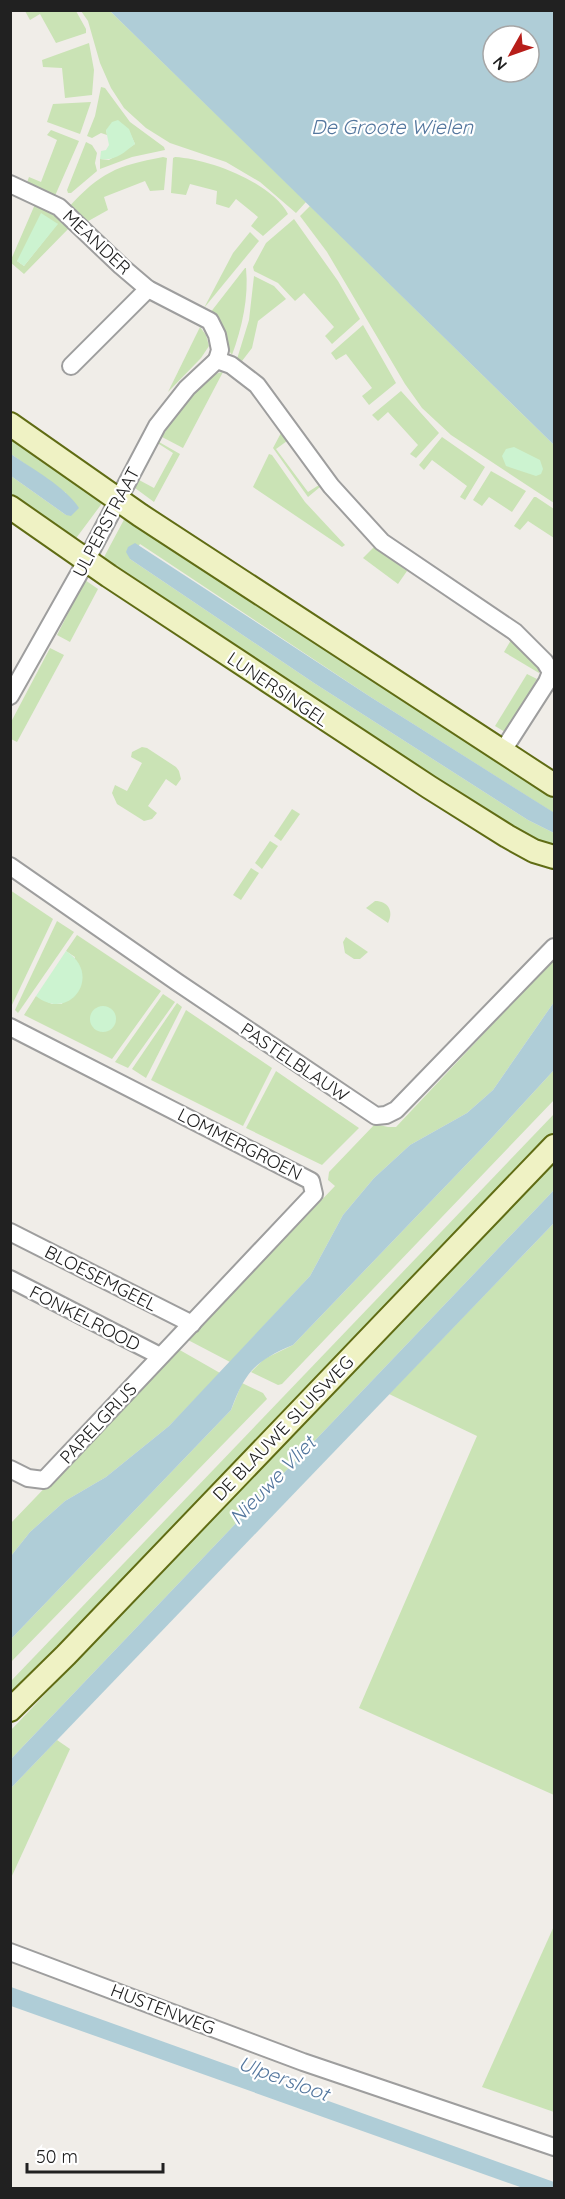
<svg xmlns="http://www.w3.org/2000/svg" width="565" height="2199" font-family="Quicksand,sans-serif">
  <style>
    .grass { fill: #cae3b5; fill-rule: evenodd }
    .park { fill: #ccf3d0 }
    .water { fill: #afcdd7; fill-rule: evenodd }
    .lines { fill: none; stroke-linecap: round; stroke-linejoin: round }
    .street-casing { stroke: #9e9e9e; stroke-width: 20 }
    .secondary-casing { stroke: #606c14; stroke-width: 26 }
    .street { stroke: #fff; stroke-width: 16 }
    .secondary { stroke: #eff2c4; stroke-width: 22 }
    .labels { text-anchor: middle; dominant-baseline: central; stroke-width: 4.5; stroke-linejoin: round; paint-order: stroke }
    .street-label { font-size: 18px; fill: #212121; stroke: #fff }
    .water-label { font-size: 20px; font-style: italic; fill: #54779e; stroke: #fff }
  </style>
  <rect width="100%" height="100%" fill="#f0ede8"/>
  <g class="grass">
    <path d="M25,11H76L86,29V33L56,43L40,14L30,20Z"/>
    <path d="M81,11H110L306,202L296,213L260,182L226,162L170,143L146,128L124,108L111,88L100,63L88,21Z"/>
    <path d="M89,43L94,70L92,95L65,98L62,68L43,67L42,60Z"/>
    <path d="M101,87L105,88L130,122L164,147L165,150L132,157L100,169V159L109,160L135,144L128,129L106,130L107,135L101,133L92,138L87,136L95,116Z"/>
    <path d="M91,102L80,134L47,122L53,104Z"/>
    <path d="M51,130L79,141L54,198L26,185L29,177L41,182L57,140L47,135Z"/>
    <path d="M86,142L92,145L97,153L95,163L97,171L71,193H68L67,190Z"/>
    <path d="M163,157L167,158L164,190L150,191L145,181L104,197L108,210L83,224L68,208C101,172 116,166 163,157Z"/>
    <path d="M175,157C209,159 271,182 288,214L263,236L251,226L258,217L236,199L229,208L216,204L217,191L190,184L186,195L171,193L173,158Z"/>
    <path d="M36,202L57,214L71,226L24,274L10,262ZM58,223L24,266L17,261Z"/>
    <path d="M310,206L554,445V503L451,435L422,408L405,384L327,252L300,216Z"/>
    <path d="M294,219L338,281L360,319L332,344L325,336L334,327L304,293L295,301L278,283L254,271L253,267L266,243Z"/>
    <path d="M250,232L259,241L204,308L233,253Z"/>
    <path d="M245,268H246C249,297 242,328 232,355C221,340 230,325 210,313Z"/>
    <path d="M254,276L274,286L286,299L258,321L252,348L242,361L237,359L249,320Z"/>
    <path d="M363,325L396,383L369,405L362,396L372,388L346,354L336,360L331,353Z"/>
    <path d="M200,327L206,335L209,346L201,358L168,392Z"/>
    <path d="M223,372L183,448L162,437C173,419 201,374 223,372Z"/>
    <path d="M401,391L439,433L416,458L410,454L418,445L388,412L378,421L372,415Z"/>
    <path d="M11,430L103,502L74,541L11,498V476L66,515V493L11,454Z"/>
    <path d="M281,433L287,441L276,449L308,492L319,485L320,487L308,497L273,448Z"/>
    <path d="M442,437L485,467L465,500L460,497L467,486L432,460L424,470L419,465Z"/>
    <path d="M159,442L180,454L154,502L135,488L139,480L154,488L173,453L159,444Z"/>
    <path d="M269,454L272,455L305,502L345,545L342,547L253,487Z"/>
    <path d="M491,471L526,491L512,512L489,497L482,506L473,500Z"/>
    <path d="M534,497H536L554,509V538L528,521L520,530L514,526Z"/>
    <path d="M127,514L554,790V813L369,696L140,544L130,559L314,683L528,820L554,833V851L517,834L103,559Z"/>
    <path d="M374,547L407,571L398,584L363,558Z"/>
    <path d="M85,580L98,589L70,642L57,635Z"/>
    <path d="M511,640L539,668V673L504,652Z"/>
    <path d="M50,648L64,655L17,742L11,739V722Z"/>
    <path d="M527,674L537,679L505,732L495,726Z"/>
    <path d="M142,747L147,748L176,767L179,771L181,779L176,786L166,779L148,806L157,813L152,819L144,821L117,804L112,793L115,785L127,791L142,763L131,757L132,752Z"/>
    <path d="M292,809L300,814L281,841L274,836Z"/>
    <path d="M270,841L278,846L262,869L255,863Z"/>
    <path d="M251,868L259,873L241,900L233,895Z"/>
    <path d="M10,890L53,919L11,1007H10Z"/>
    <path d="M375,901C388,901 394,911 388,923L366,908Z"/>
    <path d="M57,921L74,932L18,1013L15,1010Z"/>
    <path d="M77,935L161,991L112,1059L24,1015L36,996L52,1004H62L75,957L66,951Z"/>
    <path d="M346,937L368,952L360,959H354L345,953L343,942Z"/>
    <path d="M554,959V1002L493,1090L467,1113L410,1145L374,1178L343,1215L310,1276L230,1362L188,1340L335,1186L328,1180L329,1172L375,1124L388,1127H396Z"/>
    <path d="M163,994L175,1002L128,1068L115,1062Z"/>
    <path d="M177,1003L182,1007L146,1078L132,1069Z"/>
    <path d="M186,1010L272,1068L243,1126L151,1080Z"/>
    <path d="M554,1070V1100L282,1384L278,1385L251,1372L264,1359L293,1345L487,1143Z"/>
    <path d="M276,1071L359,1128L322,1165L246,1128Z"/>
    <path d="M554,1114V1133L11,1696V1681Z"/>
    <path d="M554,1161V1190L11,1759V1730Z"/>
    <path d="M554,1223V1795L359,1708L477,1436L389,1394Z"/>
    <path d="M178,1349L220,1373L169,1426L106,1477L65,1501L30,1532L11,1556V1523Z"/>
    <path d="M242,1383L263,1393L267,1399L11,1662V1639L231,1410Z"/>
    <path d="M57,1740L70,1749L11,1878V1788Z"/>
    <path d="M554,1926V2112L482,2087Z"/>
  </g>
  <g class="park">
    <path d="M118,120L129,129L135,144C123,153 116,161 100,159L101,151L106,150L109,145L106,130L112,122Z"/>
    <path d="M41,213L58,224L24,266L17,261Z"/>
    <path d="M514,447L540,460L543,469L541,474L536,476L506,466L502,456L506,449Z"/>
    <path d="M66,951C104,975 69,1023 36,996Z"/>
    <circle cx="103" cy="1019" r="13"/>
  </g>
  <g class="water">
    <path d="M110,11H554V445ZM493,36H529V72H493Z"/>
    <path d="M11,454C31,468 66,487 79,508L71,516L66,515L11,476Z"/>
    <path d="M135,543L369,696L553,812L554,813V833L528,820L314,683L130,559L126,552L128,547Z"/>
    <path d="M554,1002V1070L487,1143L293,1345C255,1361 245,1372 231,1410L11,1639V1556L30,1532L65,1501L106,1477L169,1426L310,1276L343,1215L374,1178L410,1145L467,1113L493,1090Z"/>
    <path d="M554,1190V1223L11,1788V1759Z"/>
    <path d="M11,1987L554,2182V2188H523L11,2006Z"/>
  </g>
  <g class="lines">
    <defs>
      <g id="street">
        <path d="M10,184L59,207L121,266L148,289L210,321L217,335L220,350L217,360"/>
        <path d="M217,360L231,365L257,385L331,486L382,542L515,632L545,662L551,672L547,682L502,752"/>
        <path d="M71,366L148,289"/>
        <path d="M10,696L80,572L157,426L187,388L217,360"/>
        <path d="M10,866L177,982L376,1116L386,1115L396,1110L554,947"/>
        <path d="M10,1027L311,1181L314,1194L44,1480L28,1478L10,1469"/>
        <path d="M10,1232L192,1324"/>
        <path d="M10,1279L160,1356"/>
        <path d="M10,1952L303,2062L554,2147"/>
      </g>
      <g id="secondary">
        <path d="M10,424L140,515L554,785"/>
        <path d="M10,507L109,576L429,787L507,836L534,851L554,857"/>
        <path d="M10,1710L66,1655L554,1146"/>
      </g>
    </defs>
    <use href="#street" class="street-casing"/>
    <use href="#secondary" class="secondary-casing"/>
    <use href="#street" class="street"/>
    <use href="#secondary" class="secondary"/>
  </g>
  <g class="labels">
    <g class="street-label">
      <text transform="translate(97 242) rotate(43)">MEANDER</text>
      <text transform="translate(106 522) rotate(-62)">ULPERSTRAAT</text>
      <text transform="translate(278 689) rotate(34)">LUNERSINGEL</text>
      <text transform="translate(295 1062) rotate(34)">PASTELBLAUW</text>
      <text transform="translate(240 1144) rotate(27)">LOMMERGROEN</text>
      <text transform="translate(101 1278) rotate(27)">BLOESEMGEEL</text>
      <text transform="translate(85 1318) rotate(27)">FONKELROOD</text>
      <text transform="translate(98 1423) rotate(-47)">PARELGRIJS</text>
      <text transform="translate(283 1428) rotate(-46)">DE BLAUWE SLUISWEG</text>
      <text transform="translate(163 2009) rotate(21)">HUSTENWEG</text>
    </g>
    <g class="water-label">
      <text x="392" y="126">De Groote Wielen</text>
      <text transform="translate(272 1480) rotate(-46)">Nieuwe Vliet</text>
      <text transform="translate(284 2078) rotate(20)">Ulpersloot</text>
    </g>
  </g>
  <rect width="565" height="2199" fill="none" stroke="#212121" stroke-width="24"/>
  <g transform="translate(511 54) rotate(230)"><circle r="28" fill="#ffffff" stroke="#a6a6a6" stroke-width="1.5"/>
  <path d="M0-4.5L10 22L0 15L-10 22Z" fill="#b71e1a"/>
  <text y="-9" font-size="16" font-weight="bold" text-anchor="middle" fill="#212121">N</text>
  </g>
  <path d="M27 2163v9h136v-9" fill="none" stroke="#212121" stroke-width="3"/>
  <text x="36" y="2163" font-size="18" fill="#212121" stroke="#ffffff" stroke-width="4.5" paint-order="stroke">50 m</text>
</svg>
